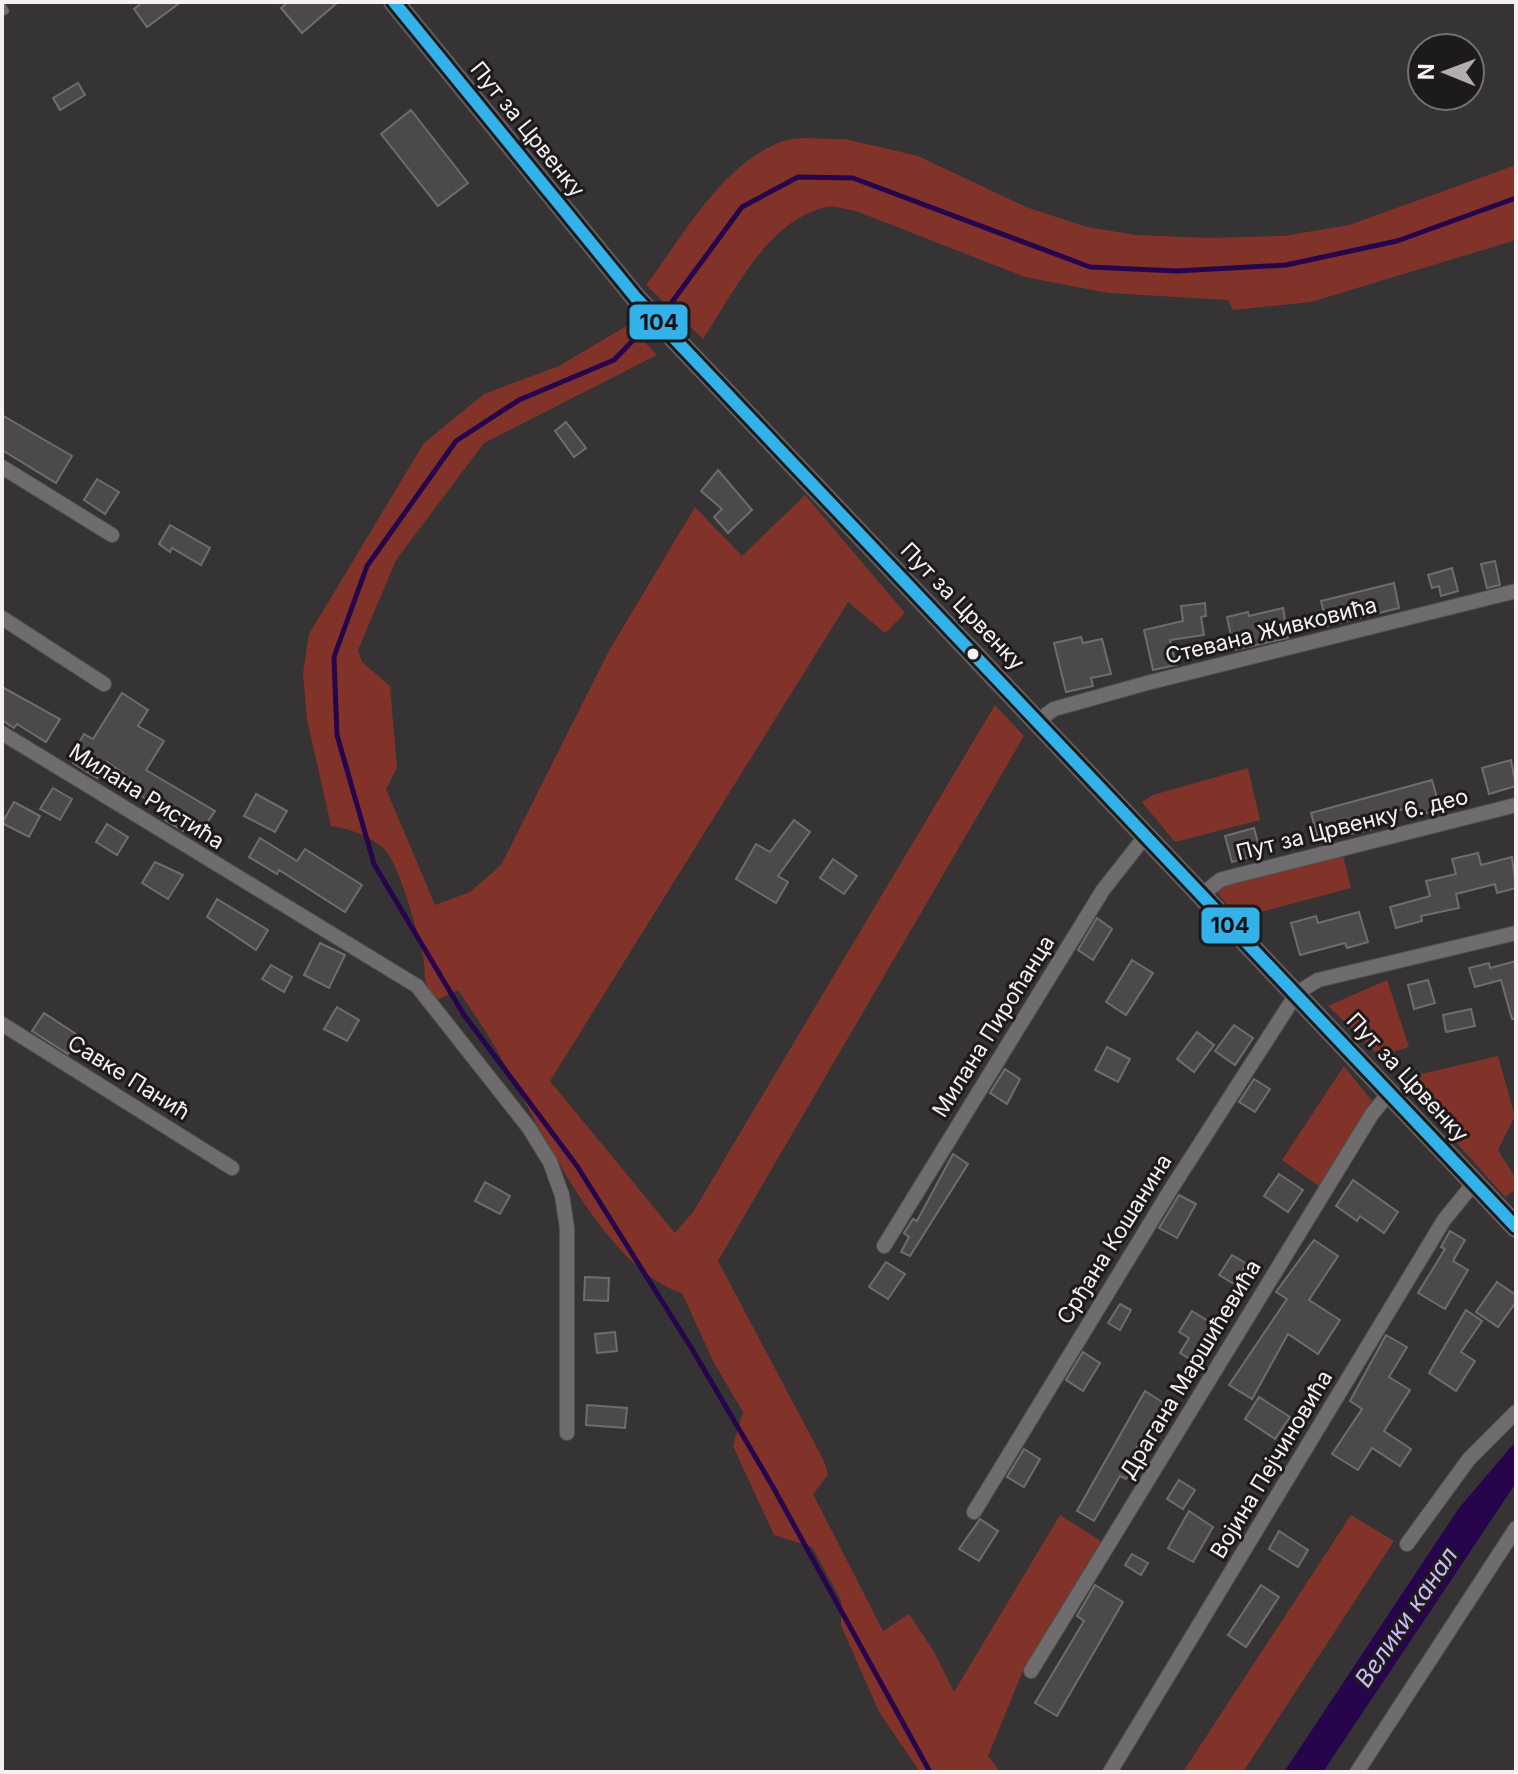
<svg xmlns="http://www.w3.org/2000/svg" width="1518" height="1774" font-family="Inter,sans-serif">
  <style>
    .green { fill: #813329 }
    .water { fill: #27054d }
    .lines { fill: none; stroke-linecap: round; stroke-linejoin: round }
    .stream { stroke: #27054d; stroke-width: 5 }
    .building { fill: #4b494a; stroke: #6f6c6e; stroke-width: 2 }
    .lane-casing { stroke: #514f50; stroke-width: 9 }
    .street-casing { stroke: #514f50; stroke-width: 16 }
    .secondary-casing { stroke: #514f50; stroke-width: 22 }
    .lane { stroke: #6f6c6e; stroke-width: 7 }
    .street { stroke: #6f6c6e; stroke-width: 14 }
    .secondary { stroke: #6f6c6e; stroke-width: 20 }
    .bus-1-casing { stroke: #1d1a1c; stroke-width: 18 }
    .bus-1 { stroke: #33b2e9; stroke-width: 12 }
    .bus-dot { fill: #f5f1f3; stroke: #1d1a1c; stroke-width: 3 }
    .labels { text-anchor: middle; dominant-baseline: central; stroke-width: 6; stroke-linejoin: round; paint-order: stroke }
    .street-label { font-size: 22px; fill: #f5f1f3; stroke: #1d1a1c }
    .water-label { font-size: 24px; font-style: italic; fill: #cbb9fc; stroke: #1d1a1c }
    .line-badge { stroke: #1d1a1c; stroke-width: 3 }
    .pale-badge-label { font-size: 22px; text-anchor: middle; font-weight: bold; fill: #111 }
  </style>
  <rect width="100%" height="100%" fill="#363335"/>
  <g class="green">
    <path d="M845,139L918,156L1026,207L1087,227L1136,235L1209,238L1284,236L1349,225L1516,165V240L1311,302L1233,310L1228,300L1108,293L1025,277L856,211C847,210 835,205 826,207C767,221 734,292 703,339L646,285C684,235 721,164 783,141C800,135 827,140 845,139Z"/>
    <path d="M628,325L657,355L484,443L396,560L358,650L362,662L390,686L397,768L386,789L435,905L470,892L501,865L610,649L695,507L742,556L805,495L905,613L885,633L848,602L550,1081L675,1233L693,1212L995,705L1024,736L718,1261L824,1461L828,1475L813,1494L883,1631L909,1614L933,1650L954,1692L1060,1515L1101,1541L1022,1673L988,1756L1000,1772H920L879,1712L841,1625V1600L812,1547L774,1535L733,1446L743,1412L713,1361L682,1293C606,1270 541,1130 504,1063C491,1038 474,1014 458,990L437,1000C420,981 427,978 423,956C418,934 400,867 386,851C371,836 351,829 331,826L307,719L303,673L309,634L424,443L484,394L559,366Z"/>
    <path d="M1248,768L1260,820L1175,842L1142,802L1153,795Z"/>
    <path d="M1343,856L1351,888L1249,915L1235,914L1215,890L1248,878Z"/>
    <path d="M1387,980L1409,1047L1380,1056L1328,1006Z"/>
    <path d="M1498,1056L1515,1116L1498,1150L1516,1179V1189L1505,1197L1400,1079Z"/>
    <path d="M1344,1066L1372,1101L1319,1186L1282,1160Z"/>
    <path d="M1351,1515L1394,1541L1243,1772H1183Z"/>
  </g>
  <path class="water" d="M1516,1441V1483L1323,1772H1284L1459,1508Z"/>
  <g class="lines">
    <g class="stream">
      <path d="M672,302L742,207L798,177L853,178L1090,267L1177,271L1286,265L1397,241L1516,198"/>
      <path d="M643,330L614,360L519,400L456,441L367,566L334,657L337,735L374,864L464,1015L577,1166L692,1349L773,1487L930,1772"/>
    </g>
  </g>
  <g class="building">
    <path d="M143,2H181L147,27L134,9Z"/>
    <path d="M288,2H338L302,33L281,8Z"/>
    <path d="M78,83L85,95L60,110L53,98Z"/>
    <path d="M411,110L468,183L438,206L381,134Z"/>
    <path d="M2,415L72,456L56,483L2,450Z"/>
    <path d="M566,422L586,448L574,457L555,431Z"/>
    <path d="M718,470L752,510L728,533L714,517L722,509L701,491Z"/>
    <path d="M97,479L119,492L105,514L84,500Z"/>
    <path d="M170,525L210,548L201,565L172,548L170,552L159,544Z"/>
    <path d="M1495,561L1500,585L1487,588L1481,564Z"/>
    <path d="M1452,568L1458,591L1441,596L1439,586L1432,588L1428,575Z"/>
    <path d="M1394,583L1399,608L1327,626L1321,601Z"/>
    <path d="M1205,603L1206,616L1201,617L1204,635L1170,640L1176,665L1153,670L1144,630L1183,621L1181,606Z"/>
    <path d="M1283,608L1288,638L1234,650L1227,617L1248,612L1249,616Z"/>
    <path d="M1081,637L1083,643L1102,639L1111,674L1091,678L1093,686L1066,692L1054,643Z"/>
    <path d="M2,687L60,719L46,742L17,724L14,728L2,720Z"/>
    <path d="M122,693L148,710L138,726L164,741L146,770L215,811L200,833L187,825L183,831L165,820L169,814L126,786L130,778L107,762L97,778L73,763L78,753L74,751L84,734L93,739Z"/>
    <path d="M1511,760L1516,786L1489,794L1482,768Z"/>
    <path d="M1432,780L1440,809L1419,815L1416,806L1371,817L1374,829L1350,834L1349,830L1318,838L1311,813Z"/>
    <path d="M53,788L72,799L60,820L40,809Z"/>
    <path d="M256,794L287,811L275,832L244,816Z"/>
    <path d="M14,802L40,816L29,837L2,823Z"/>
    <path d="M794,820L810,832L778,876L788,882L776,903L736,879L756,844L770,852Z"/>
    <path d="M107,824L128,837L117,855L96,842Z"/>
    <path d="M1254,828L1261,854L1232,862L1225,836Z"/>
    <path d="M260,838L297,861L305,849L362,885L345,912L279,870L277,874L249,857Z"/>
    <path d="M1478,853L1481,865L1512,857L1516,888L1497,893L1495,884L1456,894L1459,908L1421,916L1422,921L1396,928L1390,907L1430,896L1426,881L1456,874L1452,859Z"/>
    <path d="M833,859L857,876L844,894L820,878Z"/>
    <path d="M155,862L183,875L168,899L142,883Z"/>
    <path d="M217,899L268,930L256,950L207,917Z"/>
    <path d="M1359,912L1368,942L1347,948L1345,943L1300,955L1291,923L1316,916L1318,923Z"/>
    <path d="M1097,918L1112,929L1093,960L1078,950Z"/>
    <path d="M320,943L345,955L329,988L304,975Z"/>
    <path d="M1132,960L1153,973L1126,1015L1106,1002Z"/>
    <path d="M1516,961V1019H1512L1501,980L1475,987L1469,968L1489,963L1490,968Z"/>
    <path d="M271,965L292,977L284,992L262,979Z"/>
    <path d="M1428,980L1435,1003L1414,1009L1408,985Z"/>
    <path d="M337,1007L359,1020L347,1041L324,1029Z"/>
    <path d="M1471,1009L1475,1026L1446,1032L1443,1015Z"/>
    <path d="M44,1013L79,1036L68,1054L32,1031Z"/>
    <path d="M1234,1025L1253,1038L1235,1065L1215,1051Z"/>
    <path d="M1197,1032L1214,1045L1194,1072L1177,1059Z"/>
    <path d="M1107,1047L1130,1059L1118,1082L1095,1070Z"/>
    <path d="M1005,1069L1020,1079L1007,1104L990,1093Z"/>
    <path d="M1254,1079L1270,1089L1255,1112L1239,1102Z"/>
    <path d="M953,1154L968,1164L910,1256L901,1252L909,1237L904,1233L913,1219L917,1221Z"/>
    <path d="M1279,1174L1303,1190L1288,1212L1264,1196Z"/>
    <path d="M1353,1180L1398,1212L1384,1233L1360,1216L1357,1221L1336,1206Z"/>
    <path d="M485,1182L510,1196L500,1214L475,1201Z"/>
    <path d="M1179,1195L1196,1204L1177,1238L1159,1228Z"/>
    <path d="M1450,1231L1465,1240L1453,1261L1468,1270L1445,1309L1418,1293L1445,1249L1441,1247Z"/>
    <path d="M1314,1240L1338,1256L1309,1300L1340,1320L1318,1354L1288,1334L1252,1399L1229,1385L1287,1299L1276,1292Z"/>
    <path d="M1232,1255L1247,1264L1234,1284L1219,1275Z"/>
    <path d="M886,1262L905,1274L888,1299L869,1287Z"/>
    <path d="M585,1277L609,1278L608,1301L584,1300Z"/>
    <path d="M1497,1282L1516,1295V1302L1498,1327L1476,1312Z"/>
    <path d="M1120,1304L1131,1310L1120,1330L1108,1323Z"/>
    <path d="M1466,1310L1482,1321L1461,1352L1475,1361L1456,1391L1429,1373Z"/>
    <path d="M1192,1311L1221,1329L1199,1365L1180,1353L1189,1338L1179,1332Z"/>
    <path d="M615,1332L617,1351L597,1353L595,1334Z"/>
    <path d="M1386,1335L1407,1347L1389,1377L1410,1390L1384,1431L1411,1449L1400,1466L1372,1448L1358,1470L1332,1454L1362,1409L1350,1401Z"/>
    <path d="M1083,1352L1100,1363L1083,1391L1066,1380Z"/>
    <path d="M1145,1391L1170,1407L1155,1431L1150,1427L1133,1453L1139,1460L1126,1479L1120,1476L1094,1521L1077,1511Z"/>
    <path d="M1259,1397L1290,1417L1275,1439L1245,1419Z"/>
    <path d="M587,1405L627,1408L625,1428L586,1425Z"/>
    <path d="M1024,1449L1040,1459L1024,1487L1007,1477Z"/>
    <path d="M1179,1480L1195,1490L1183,1509L1167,1499Z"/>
    <path d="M1189,1511L1213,1527L1193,1562L1168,1548Z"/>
    <path d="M980,1519L998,1531L979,1561L959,1549Z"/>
    <path d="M1279,1531L1308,1550L1298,1567L1269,1549Z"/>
    <path d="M1132,1554L1148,1563L1141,1575L1125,1565Z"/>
    <path d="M1095,1585L1123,1602L1057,1716L1035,1703L1084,1621L1077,1616Z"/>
    <path d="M1261,1585L1279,1597L1246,1647L1228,1635Z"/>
  </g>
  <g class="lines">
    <defs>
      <path id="lane" d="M2,6L5,11"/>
      <g id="street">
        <path d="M2,467L112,535"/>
        <path d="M2,618L104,684"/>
        <path d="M1039,720L1054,709L1147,683L1516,591"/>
        <path d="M2,733L417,986L529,1128L550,1162L562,1195L567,1228V1433"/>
        <path d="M1203,894L1220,880L1234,876L1516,805"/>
        <path d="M2,1024L232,1168"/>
        <path d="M884,1246L1103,890L1147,834"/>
        <path d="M974,1512L1171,1189L1297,993L1318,980L1516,933"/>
        <path d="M1407,1544L1469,1459L1516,1412"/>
        <path d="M1031,1671L1372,1114L1390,1092"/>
        <path d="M1110,1772L1444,1220L1474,1183"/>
        <path d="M1357,1772L1516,1528"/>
      </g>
      <path id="secondary" d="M394,2L636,298L1516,1227"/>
    </defs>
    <use href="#lane" class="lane-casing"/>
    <use href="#street" class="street-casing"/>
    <use href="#secondary" class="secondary-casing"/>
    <use href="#lane" class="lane"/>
    <use href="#street" class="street"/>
    <use href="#secondary" class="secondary"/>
    <defs>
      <path id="bus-1" d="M394,2L636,298L1516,1227"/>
    </defs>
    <use href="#bus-1" class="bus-1-casing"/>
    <use href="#bus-1" class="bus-1"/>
  </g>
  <circle class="bus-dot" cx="973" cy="654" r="7"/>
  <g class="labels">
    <g class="street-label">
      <text transform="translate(528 129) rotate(51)">Пут за Црвенку</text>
      <text transform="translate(963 606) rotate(46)">Пут за Црвенку</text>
      <text transform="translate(1271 630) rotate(-14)">Стевана Живковића</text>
      <text transform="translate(147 796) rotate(32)">Милана Ристића</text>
      <text transform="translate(1352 824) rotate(-14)">Пут за Црвенку 6. део</text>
      <text transform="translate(993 1026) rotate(-58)">Милана Пироћанца</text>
      <text transform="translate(129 1077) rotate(32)">Савке Панић</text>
      <text transform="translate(1408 1077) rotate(47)">Пут за Црвенку</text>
      <text transform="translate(1114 1239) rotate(-58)">Срђана Кошанина</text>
      <text transform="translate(1190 1369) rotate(-59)">Драгана Маршићевића</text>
      <text transform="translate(1271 1464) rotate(-59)">Војина Пејчиновића</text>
    </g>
    <g class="water-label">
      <text transform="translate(1406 1617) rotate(-56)">Велики канал</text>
    </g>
  </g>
  <g class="line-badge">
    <rect x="628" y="303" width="61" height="38" rx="8" fill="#33b2e9"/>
    <rect x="1200" y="906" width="61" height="39" rx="8" fill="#33b2e9"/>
  </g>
  <g class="pale-badge-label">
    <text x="659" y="330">104</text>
    <text x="1230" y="933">104</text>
  </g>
  <rect width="1518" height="1774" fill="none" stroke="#f5f1f3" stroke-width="8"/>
  <g transform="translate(1446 72) rotate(271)"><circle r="38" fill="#1d1a1c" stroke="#737072" stroke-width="2"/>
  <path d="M0-6L14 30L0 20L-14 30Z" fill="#b2aeb0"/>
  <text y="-12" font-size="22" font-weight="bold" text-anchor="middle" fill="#f5f1f3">N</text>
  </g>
</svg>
